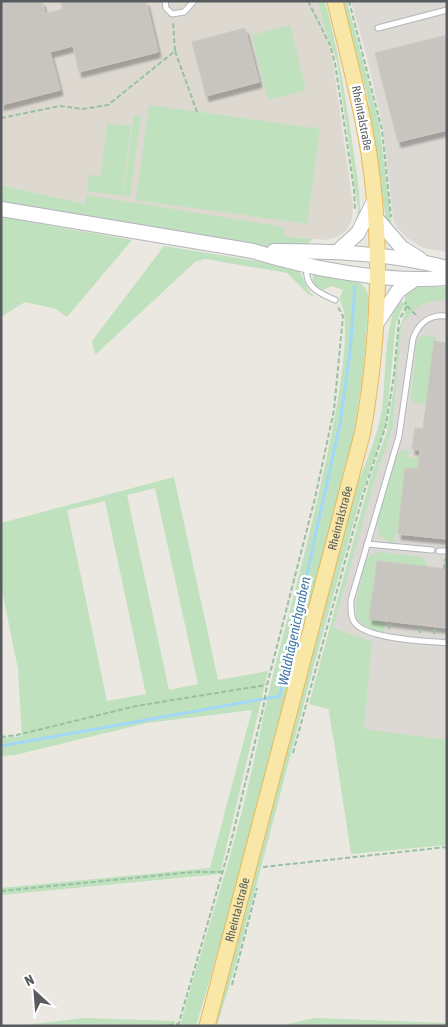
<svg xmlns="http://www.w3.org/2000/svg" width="448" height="1027" font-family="'Asap Condensed',sans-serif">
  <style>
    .industrial { fill: #dcd9d4 }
    .education { fill: #ddd9d1 }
    .green { fill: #bfe1bd; fill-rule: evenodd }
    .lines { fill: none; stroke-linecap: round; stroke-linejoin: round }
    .stream { stroke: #a2d7f8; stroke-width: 3 }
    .building { fill: #c8c4bf; stroke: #cec9bf; filter: url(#shadow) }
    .lane-casing { stroke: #b2b6ba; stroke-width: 7 }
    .secondary-casing { stroke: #b1b5ba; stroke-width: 16 }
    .primary-casing { stroke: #e6b95d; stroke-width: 17 }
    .path { stroke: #97c1a1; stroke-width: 2; stroke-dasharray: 5 2.5; stroke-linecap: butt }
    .lane { stroke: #fff; stroke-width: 5 }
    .secondary { stroke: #fff; stroke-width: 14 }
    .primary { stroke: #f8e7a7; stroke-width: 15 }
    .labels { text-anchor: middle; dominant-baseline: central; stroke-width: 5; stroke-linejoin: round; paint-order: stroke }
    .street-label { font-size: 12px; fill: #585c60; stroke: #fff }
    .water-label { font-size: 14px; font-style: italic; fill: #4278a7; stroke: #fff }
  </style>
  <defs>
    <filter id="shadow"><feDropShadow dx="3" dy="5.5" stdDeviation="1" flood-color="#0004"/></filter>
  </defs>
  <rect width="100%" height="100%" fill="#eae8e0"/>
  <g class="industrial">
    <path d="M351,1H447V252L423,248L409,239L397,228L393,218L383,129L367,57Z"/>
    <path d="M437,300H447V750L332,733L328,708L309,704L376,476L393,427L401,329L408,315L413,310L422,304Z"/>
  </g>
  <path class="education" d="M1,1H318L333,62L353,206L352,219L347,230L337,237L327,240L282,236L85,204L1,185Z"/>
  <g class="green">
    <path d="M318,1H325C337,45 344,89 351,134C355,163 361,192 360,222L334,249L326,245C346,243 357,227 358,209L337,61L325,30Z"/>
    <path d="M343,1H347L379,123L392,227L386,220L368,100Z"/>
    <path d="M290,25L306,90L268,100L252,35Z"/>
    <path d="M149,105L320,129L307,224L136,200Z"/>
    <path d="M134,115L141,116L130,197L123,196Z"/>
    <path d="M107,124L131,126L122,196L87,191L89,175L101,176Z"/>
    <path d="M1,185L85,204L87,195L284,227L283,236L313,239L305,246L282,249L209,241L1,207Z"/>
    <path d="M1,217L132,240L67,317L56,309L25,302L1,317Z"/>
    <path d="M164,246L298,268L309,291L315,297L308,294L287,273L205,259L195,262L95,355L92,341Z"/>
    <path d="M320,272C341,276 362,274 369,297L363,374L351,452L252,835L196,1026H180C199,955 223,886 241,815C253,770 261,724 272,679C286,622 368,335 339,299L343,290L332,286L323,290L312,284L313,275Z"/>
    <path d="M418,287H447V300C425,300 409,309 401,329L393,427L376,476L333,628L372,642L364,729L447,740V845L351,854L329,709L309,704L371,476L387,431L394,386L399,328L405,314L404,305L396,322L386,425L361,496L315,661L236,963L217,1026H215L358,482C368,458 378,434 382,409C386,383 384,318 400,300L405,304V294Z"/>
    <path d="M422,335L436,337V342H434L426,404L413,402L411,397L417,341Z"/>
    <path d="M401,450H409L408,457L419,458L418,469L405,468L398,534H395L394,542L391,543L379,536L376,523L396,459Z"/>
    <path d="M174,477L218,680L268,671L220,874L1,895V888L210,868L252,710L147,723L15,755L1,756V738L22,736L18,669L1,586V523ZM155,488L198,684L169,690L127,495ZM105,501L146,694L107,701L67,510Z"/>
    <path d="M382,552L421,557L427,564V567L377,561L369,619L385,621L384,632C352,628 353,610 360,584C362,576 363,565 368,558C371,554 376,553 382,552Z"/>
    <path d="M84,1018L175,1021L174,1026H15Z"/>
    <path d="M315,1018L447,1023V1026H279Z"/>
  </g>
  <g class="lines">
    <path class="stream" d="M1,746L280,696L340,424L350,352L355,287"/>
  </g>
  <g class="building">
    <path d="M1,1H42L45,14L63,9L61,1H146L158,52L79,72L73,46L50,52L60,90L1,105Z"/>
    <path d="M245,28L259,82L206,96L192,42Z"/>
    <path d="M447,35V130L398,142L375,53Z"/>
    <path d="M434,341L447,343V539L398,534L405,468L418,469L420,450L412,449L415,428L423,429Z"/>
    <path d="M377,561L447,569V628L369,619Z"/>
  </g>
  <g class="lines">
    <defs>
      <g id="lane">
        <path d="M165,1L166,8L172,14L184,12L194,1"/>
        <path d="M378,28L447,10"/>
        <path d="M307,267C304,287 319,293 335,300"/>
        <path d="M447,316C429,314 418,324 413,339L399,436L351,600C351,607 350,617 355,623C367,639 426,641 447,643"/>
        <path d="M367,544L432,550"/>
        <path d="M439,551H447"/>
      </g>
      <g id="secondary">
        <path d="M1,209L253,251C310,269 387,283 447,278"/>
        <path d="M376,218L402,248L420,259"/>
        <path d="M274,251C332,251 391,253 447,268"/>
        <path d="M337,252L358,233L374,201"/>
        <path d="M376,324L398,291L415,279"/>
      </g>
      <g id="primary">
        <path id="s1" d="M207,1026L363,431C379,339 383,246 369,154C361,102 347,52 335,1"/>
      </g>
    </defs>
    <use href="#lane" class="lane-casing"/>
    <use href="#secondary" class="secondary-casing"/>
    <use href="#primary" class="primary-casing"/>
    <g class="path">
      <path d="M308,1L330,45L335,63L354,189L355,211"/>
      <path d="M349,1L382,130L391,217"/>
      <path d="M175,51L197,112"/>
      <path d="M1,118L60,106L83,109L108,105L175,51L173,21"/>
      <path d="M407,306L418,317"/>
      <path d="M444,569L445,559"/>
      <path d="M389,629L390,621"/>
      <path d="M420,633L421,625"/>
      <path d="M434,634L435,627"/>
      <path d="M1,737L17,735L136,706L266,685"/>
      <path d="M293,753L363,495L386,425L394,375L399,320L407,306L405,302"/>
      <path d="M263,867L447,847"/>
      <path d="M1,891L194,872H223"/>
      <path d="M232,985L257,888"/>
      <path d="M161,1026L178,1024"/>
      <path d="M178,1026L230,846L263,709L267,685L315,498L334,410L343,316L338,307"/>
    </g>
    <use href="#lane" class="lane"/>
    <use href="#secondary" class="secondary"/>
    <use href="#primary" class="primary"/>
  </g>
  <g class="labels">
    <g class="street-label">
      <text transform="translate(362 118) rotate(79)">Rheintalstraße</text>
      <text stroke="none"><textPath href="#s1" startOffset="525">Rheintalstraße</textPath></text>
      <text stroke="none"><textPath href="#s1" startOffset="120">Rheintalstraße</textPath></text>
    </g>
    <g class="water-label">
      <text transform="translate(294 631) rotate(-78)">Waldhägenichgraben</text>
    </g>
  </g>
  <rect width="448" height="1027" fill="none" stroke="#585c60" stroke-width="5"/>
  <g transform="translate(35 992) rotate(334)" stroke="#ffffff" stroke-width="4" paint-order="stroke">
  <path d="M0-4L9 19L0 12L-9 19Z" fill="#585c60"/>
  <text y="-8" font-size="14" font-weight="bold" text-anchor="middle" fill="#585c60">N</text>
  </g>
</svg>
